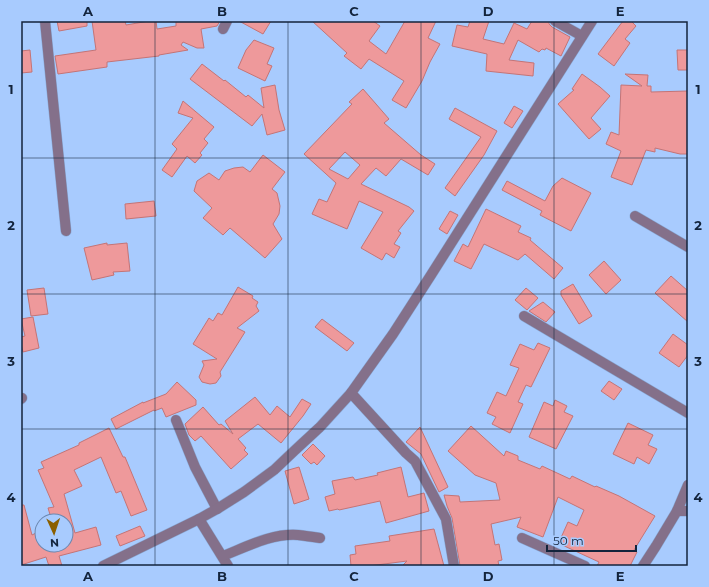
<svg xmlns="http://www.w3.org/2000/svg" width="709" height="587" font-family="Montserrat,sans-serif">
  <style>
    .building { fill: #ee999b; stroke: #c47476; fill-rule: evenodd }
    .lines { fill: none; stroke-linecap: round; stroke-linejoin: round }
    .minor-casing { stroke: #8aaad7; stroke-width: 11 }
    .minor { stroke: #84708a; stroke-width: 10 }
    .grid { fill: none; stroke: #13243c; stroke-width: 1; stroke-opacity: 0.55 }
    .neatline { fill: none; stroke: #13243c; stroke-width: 1.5 }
    .grid-label { font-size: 13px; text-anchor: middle; font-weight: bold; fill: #13243c }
  </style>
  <rect width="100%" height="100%" fill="#a8cbfe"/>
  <g class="building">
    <path d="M57,21H87V26L59,31Z"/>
    <path d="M92,21H125L126,25L149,21H156L157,29L176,26V21H220L217,26L201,29L204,48H197L183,42L181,45L188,50L159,55V56L107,62V67L58,74L55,56L96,50Z"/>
    <path d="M239,21H271L263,34Z"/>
    <path d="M312,21H373L380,26L369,41L386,54L405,21H436L428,38L440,44L430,62L422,81L406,108L392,100L404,81L369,59L361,69L344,56L347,53Z"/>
    <path d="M470,21H489L483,39L504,44L514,23L527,29L532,21H549V24L552,27L570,37L561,56L546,48L545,50L542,49L539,52L518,40L509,60L534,63L533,76L486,71L487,54L452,46L457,25L468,27Z"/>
    <path d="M623,21H631L636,26L625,39L630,43L614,66L598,54Z"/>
    <path d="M254,40L274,48L267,64L272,66L265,81L238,68L246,50Z"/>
    <path d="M30,50L32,72L21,73V51Z"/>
    <path d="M677,50H688V70H678Z"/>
    <path d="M202,64L224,81L225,80L246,97L248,95L264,108L261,88L275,85L279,110L285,130L267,135L262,114L252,126L190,79Z"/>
    <path d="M582,74L600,87L610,96L591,118L601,129L589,139L558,104L574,90L572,89Z"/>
    <path d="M625,74L648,75L647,86H651V92L688,91V154H680L655,148V152L646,150L632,185L611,177L621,151L606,144L611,132L619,135L621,85L642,86Z"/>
    <path d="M363,89L389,119L384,123L421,155L435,164L428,175L401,159L386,176L376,168L361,184L409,207L414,211L398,231L401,233L394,244L400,247L394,258L386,253L382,260L361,248L383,212L359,201L347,229L312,214L319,199L327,202L336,183L304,154L352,104L349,102ZM345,152L360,165L348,179L329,169Z"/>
    <path d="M183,101L214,127L204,139L208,143L200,153L202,155L195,163L187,156L172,177L162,170L177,149L172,144L193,118L178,113Z"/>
    <path d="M514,106L523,111L512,128L504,123Z"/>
    <path d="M455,108L497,131L484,155L455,196L445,188L481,137L449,119Z"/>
    <path d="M263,155L285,172L272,189L277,193L280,206L279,214L273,224L282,239L265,258L230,228L223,235L203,218L212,208L194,191L197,181L209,173L219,180L225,171L234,168L243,167L250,172Z"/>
    <path d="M562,178L591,193L571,231L540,215L542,211L502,190L507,181L545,201L553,186Z"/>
    <path d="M154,201L156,216L126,219L125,204Z"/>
    <path d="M486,209L521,226L518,232L531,238L530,240L563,268L554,279L525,254L518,260L484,244L471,269L454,261L463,244L468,247Z"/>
    <path d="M450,211L458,215L447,234L439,229Z"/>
    <path d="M107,243V245L127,243L130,271L113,272L114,275L92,280L84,248Z"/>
    <path d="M604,261L621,280L606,294L589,275Z"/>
    <path d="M671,276L688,291V322L655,293Z"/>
    <path d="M573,284L592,316L579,324L561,295V291Z"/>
    <path d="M238,287L253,296L252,298L258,302L256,306L259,311L237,328L245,332L220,372L221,376L216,383L210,384L202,382L199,377L204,365L202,361L217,359L193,344L209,318L213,321L218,313L222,315Z"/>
    <path d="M44,288L48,314L31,316L27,290Z"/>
    <path d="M526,288L538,298L527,310L515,300Z"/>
    <path d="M543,302L555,312L546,322L529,311Z"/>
    <path d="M33,317L39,348L23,352L21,344V337L25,336L21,319Z"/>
    <path d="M322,319L354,343L347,351L315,327Z"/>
    <path d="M673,334L688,345V355L679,367L659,353Z"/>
    <path d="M538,343L550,348L531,387L526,385L518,402L523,404L510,433L492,424L496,417L487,413L497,392L506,396L519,368L510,365L520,344L534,350Z"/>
    <path d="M609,381L622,389L614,400L601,391Z"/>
    <path d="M177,382L196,400V405L166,417L162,408L154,411V410L116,429L111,419L143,402V403L166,394Z"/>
    <path d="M255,397L270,415L277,406L290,417L302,399L311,404L303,416L281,443L258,424L238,439L246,448L244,450L248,454L231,469L201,436L195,441L189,435L185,424L203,407L219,425L221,424L233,434L225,421Z"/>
    <path d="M555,400L567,406L564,412L573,416L556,449L529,437L544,402L553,406Z"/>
    <path d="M628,423L653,435L648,445L657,449L649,464L637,457L634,464L613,454Z"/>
    <path d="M471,426L504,456L506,451L518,456V460L540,469L542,466L570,479L572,476L595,487L596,486L619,496L655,516L634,550L637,552L630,566H597L599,562L560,544V540L568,522L577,526L584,510L558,497L543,537L517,527L521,517L491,524L495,545L499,544L502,560L498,561L499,566H460L452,518L447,506L444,495L459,496L460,502L500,500L496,483L475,475L448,451Z"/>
    <path d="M420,427L448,487L439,492L421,454L406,442Z"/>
    <path d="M109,428L123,457H125L147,510L131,516L121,491L116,493L101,457L74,470L82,486L64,494L75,533L96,527L101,545L59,556L62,566H49L46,557L21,565V505H24L32,535L36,533L37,536L42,535V545H66V521H52L48,508L54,507L38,470L44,468L41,462L79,445V443Z"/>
    <path d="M313,444L325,456L317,465L314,462L311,464L302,455Z"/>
    <path d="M299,467L309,499L294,504L285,471Z"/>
    <path d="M401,467L408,497L424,493L429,511L386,523L380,501L339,510L338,509L329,511L325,497L335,494L332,481L353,477L355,480L378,475L377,473Z"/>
    <path d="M140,526L145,536L120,546L116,536Z"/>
    <path d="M434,529L444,566H402L407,561L369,566H351L350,555L356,554L355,546L390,541L389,536Z"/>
  </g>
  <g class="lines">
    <defs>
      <g id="minor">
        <path d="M45,21L66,231"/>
        <path d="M555,21L582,36"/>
        <path d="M223,29L227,21"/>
        <path d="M635,216L688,247"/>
        <path d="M524,316L688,413"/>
        <path d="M351,393L406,453L415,461L446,519L454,566"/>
        <path d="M21,399L22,398"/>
        <path d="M176,420L195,467L217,509"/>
        <path d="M677,511H688"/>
        <path d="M199,519L228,566"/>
        <path d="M522,538L585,566"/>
        <path d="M223,556C246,547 272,533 298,535C306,536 313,537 320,538"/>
        <path d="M103,566L199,519L217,509L244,492L274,470L294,451L320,427L351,393L393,334L431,275L592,21"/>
        <path d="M643,566L656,546L677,511L688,485"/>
      </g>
    </defs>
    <use href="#minor" class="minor-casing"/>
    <use href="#minor" class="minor"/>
  </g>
  <path class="grid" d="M155,21V566M288,21V566M421,21V566M554,21V566M21,158H688M21,294H688M21,429H688"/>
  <rect width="709" height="587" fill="none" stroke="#a8cbfe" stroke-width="44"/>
  <g transform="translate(54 533) rotate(177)"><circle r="19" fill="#a8cbfe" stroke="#6c88b0"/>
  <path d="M0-3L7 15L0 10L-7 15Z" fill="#8a5f00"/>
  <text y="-6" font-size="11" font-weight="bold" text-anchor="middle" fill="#13243c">N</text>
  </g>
  <path d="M547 545v6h89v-6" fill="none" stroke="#13243c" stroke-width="2"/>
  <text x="553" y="545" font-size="12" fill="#13243c" stroke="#a8cbfe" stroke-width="3" paint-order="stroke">50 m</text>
  <rect x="22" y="22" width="665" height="543" class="neatline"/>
  <g class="grid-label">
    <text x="88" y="16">A</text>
    <text x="222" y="16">B</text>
    <text x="354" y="16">C</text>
    <text x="488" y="16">D</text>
    <text x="620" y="16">E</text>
    <text x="11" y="94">1</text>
    <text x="698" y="94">1</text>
    <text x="11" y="230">2</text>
    <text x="698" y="230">2</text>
    <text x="11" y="366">3</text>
    <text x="698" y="366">3</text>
    <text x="11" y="502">4</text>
    <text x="698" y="502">4</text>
    <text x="88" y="581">A</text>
    <text x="222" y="581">B</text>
    <text x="354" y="581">C</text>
    <text x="488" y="581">D</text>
    <text x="620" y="581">E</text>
  </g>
</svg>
